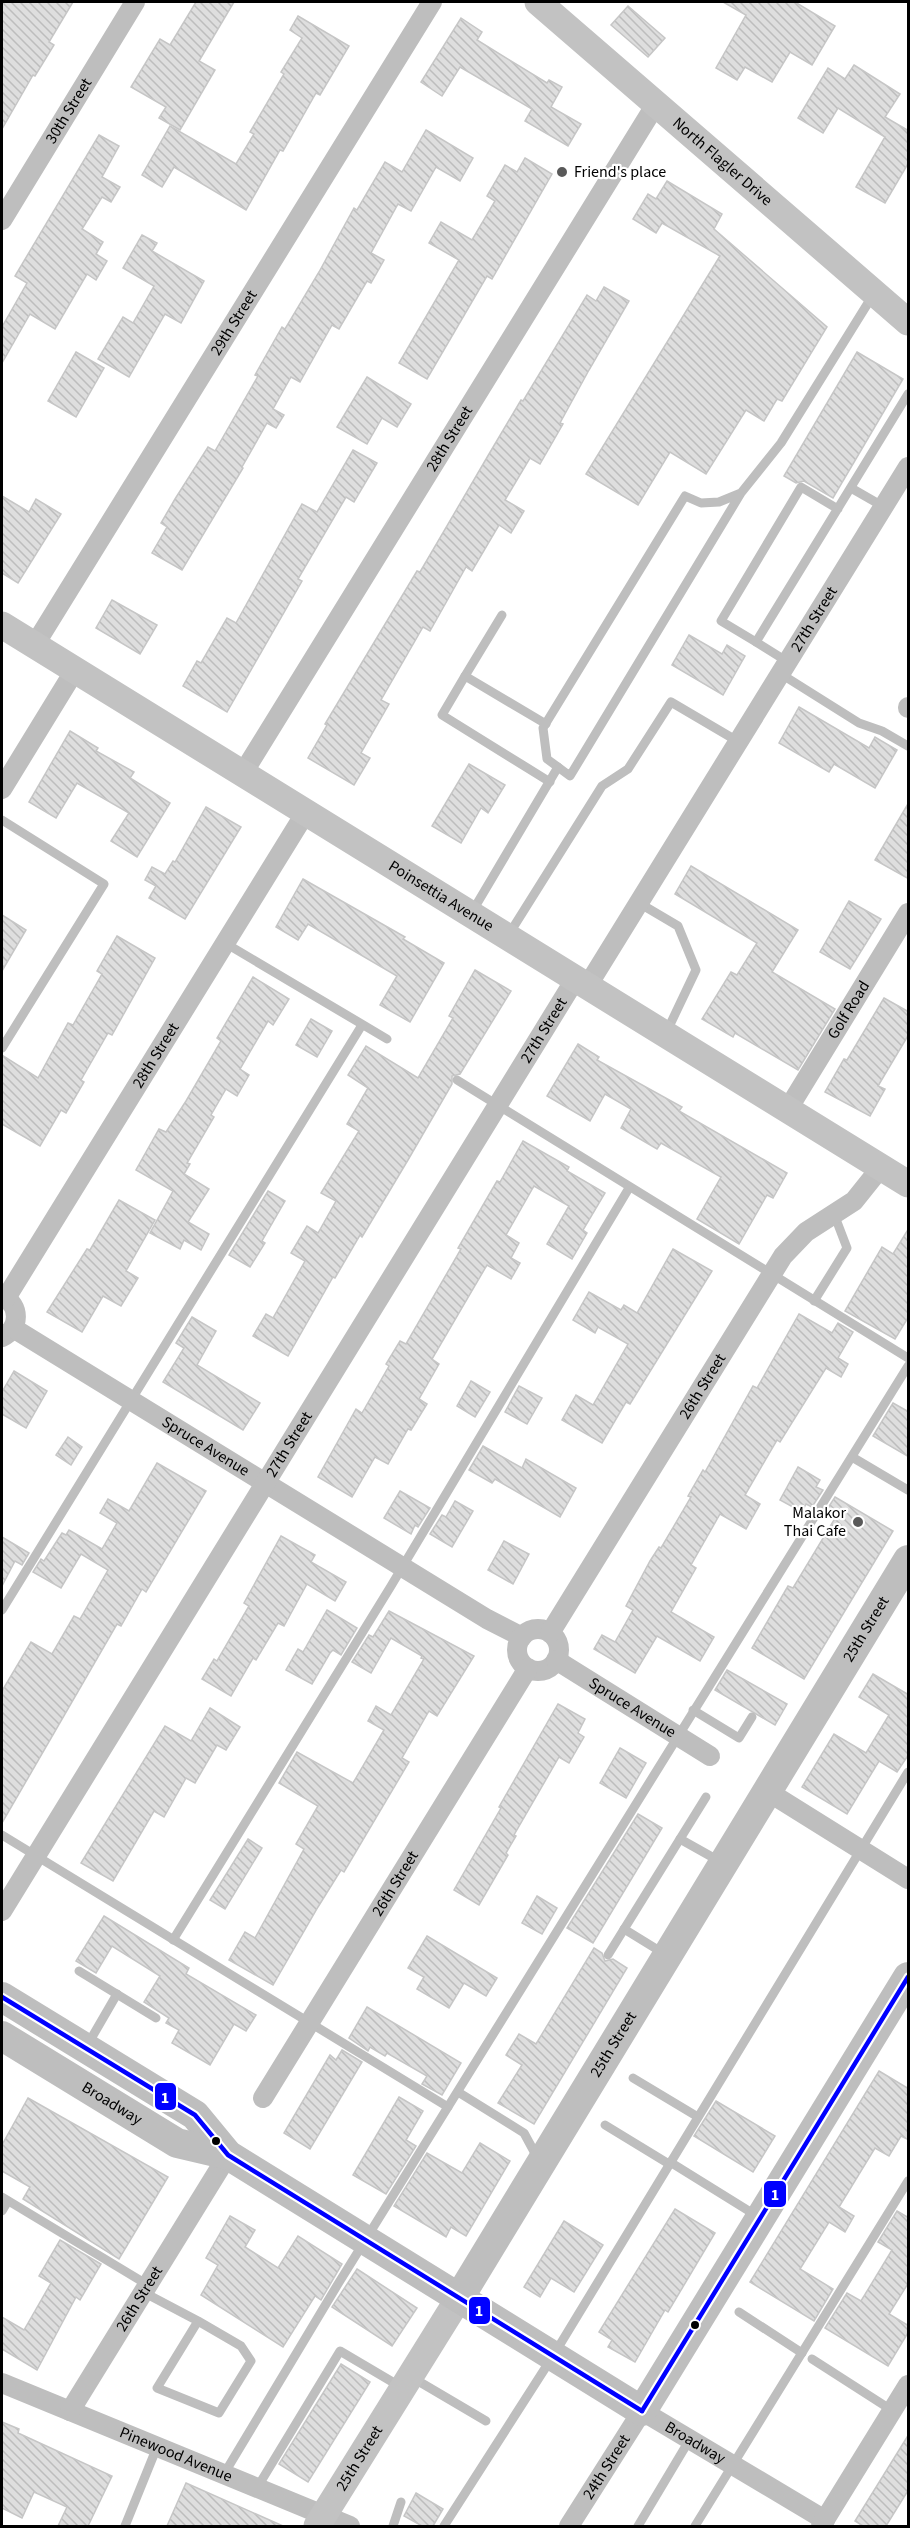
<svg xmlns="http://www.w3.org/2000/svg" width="910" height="2528" font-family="'Source Sans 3',sans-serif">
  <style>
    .building { fill: url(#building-back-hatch); stroke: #c6c6c6; stroke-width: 1.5 }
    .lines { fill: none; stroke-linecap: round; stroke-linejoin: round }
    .lane { stroke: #bebebe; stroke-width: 9 }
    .street { stroke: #bebebe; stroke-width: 20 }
    .secondary { stroke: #c2c2c2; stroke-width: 27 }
    .primary { stroke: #bebebe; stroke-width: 30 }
    .bus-1-casing { stroke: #fff; stroke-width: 9 }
    .bus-1 { stroke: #00f; stroke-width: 4.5 }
    .poi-dot { fill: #595959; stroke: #fff; stroke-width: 2 }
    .bus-dot { fill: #000; stroke: #fff; stroke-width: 2 }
    .labels { text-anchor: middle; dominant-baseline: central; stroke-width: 4.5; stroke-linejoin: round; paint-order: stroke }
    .street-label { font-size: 16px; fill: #000; stroke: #fff }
    .poi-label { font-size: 16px; fill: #000; stroke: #fff; text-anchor: start }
    .line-badge { stroke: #fff; stroke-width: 2 }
    .badge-label { font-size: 16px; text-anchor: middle; font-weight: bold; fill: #fff }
  </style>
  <defs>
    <pattern id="building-back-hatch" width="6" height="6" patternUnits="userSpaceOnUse" patternTransform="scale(1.5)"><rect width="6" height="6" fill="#dedede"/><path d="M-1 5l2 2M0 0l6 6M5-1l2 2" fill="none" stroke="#bdbdbd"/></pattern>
  </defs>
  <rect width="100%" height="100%" fill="#fff"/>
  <g class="building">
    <path d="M2,2H73L49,42L54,45L35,76L33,75L2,129Z"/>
    <path d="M196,2H234L199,61L215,70L180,130L159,118L166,107L131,87L160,39L170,45Z"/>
    <path d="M723,2H795L835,26L812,65L790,52L772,82L745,67L737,80L716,68L746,15Z"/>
    <path d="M628,6L665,38L648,57L611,25Z"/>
    <path d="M298,16L349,46L320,95L316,93L283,151L280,150L246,210L174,167L162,187L142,175L170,126L236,164L254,134L250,132L284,74L281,72L302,38L290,30Z"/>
    <path d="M461,18L482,32L477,40L547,83L549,80L562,87L551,107L581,124L568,146L525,121L532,109L460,67L442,96L421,82Z"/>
    <path d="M854,65L900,94L885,117L909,131V162L885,203L856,187L885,137L838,108L823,133L798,118L828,68L845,79Z"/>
    <path d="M426,130L473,158L460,181L436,167L411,211L398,204L371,253L384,260L371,283L367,281L339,329L332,325L300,382L291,377L273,409L284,415L276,428L267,423L242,467L243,468L182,570L152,553L167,527L161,523L175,499L208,447L215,451L258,376L255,375L282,327L285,329L319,272L354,208L357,210L385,162L402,172Z"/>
    <path d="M99,135L119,146L102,177L120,187L111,202L102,197L82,229L103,242L96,254L107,261L96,280L87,274L55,329L30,314L2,363V327L27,283L15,276Z"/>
    <path d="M525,158L552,174L492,279L487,276L427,379L399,363L459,260L429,243L441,222L472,240L495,201L487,196L505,165L517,172Z"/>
    <path d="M667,181L722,214L714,229L827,327L782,401L777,399L764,421L746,410L706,474L670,452L638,505L586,474L720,256L662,223L656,233L633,219L648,194L656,199Z"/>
    <path d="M142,235L157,243L152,251L204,281L181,323L165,314L129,377L98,359L123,317L133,323L154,286L123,268Z"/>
    <path d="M604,287L629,301L589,370L560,423L563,424L540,464L530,458L505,500L524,511L511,533L499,525L472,571L466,567L430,631L423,627L381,700L389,704L361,753L370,758L354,785L308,758L327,725L325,724L417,571L420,572L489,454L521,400L523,401L587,295L596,301Z"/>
    <path d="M76,352L104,368L76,417L48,401Z"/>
    <path d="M857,352L903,379L833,498L804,481L796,483L784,476Z"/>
    <path d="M367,377L411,404L397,427L382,418L367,444L337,427Z"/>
    <path d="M353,450L377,463L354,502L346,497L298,579L302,581L227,712L183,686L197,661L201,663L227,618L236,623L302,504L317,512Z"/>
    <path d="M2,496L29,512L36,499L61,514L18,583L2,573Z"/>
    <path d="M112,600L157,625L140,654L96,628Z"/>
    <path d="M689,635L722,654L727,645L745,656L723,695L672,665Z"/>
    <path d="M799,707L869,748L875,737L897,750L875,788L834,764L829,772L779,743Z"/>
    <path d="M70,731L98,748L96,751L134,772L130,778L170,803L137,857L111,841L129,813L77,783L56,818L29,802Z"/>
    <path d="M469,764L505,785L488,813L481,808L461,843L432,826Z"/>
    <path d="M909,802V879L875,860Z"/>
    <path d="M206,807L241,827L185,919L149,898L156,886L145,880L152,867L165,874L173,861L175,862Z"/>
    <path d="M691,866L798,930L772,972L835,1009L798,1070L735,1033L733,1037L702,1019L731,972L737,975L757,943L675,894Z"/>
    <path d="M303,879L405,937L403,939L444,963L410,1022L380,1005L397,976L308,924L298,940L276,927Z"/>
    <path d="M849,901L881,919L850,969L820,952Z"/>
    <path d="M2,915L26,930L2,971Z"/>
    <path d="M117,936L155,958L112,1035L108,1033L81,1080L84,1082L66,1113L61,1110L40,1146L2,1124V1055L38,1078L68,1023L73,1025L102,974L97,971Z"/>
    <path d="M475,970L511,991L460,1074L452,1076V1084L408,1160L362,1237L360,1235L335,1278L333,1277L288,1356L253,1336L266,1314L273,1318L305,1261L291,1253L307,1226L318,1233L336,1201L321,1193L359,1131L347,1124L368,1088L348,1075L366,1046L418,1078L453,1018L449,1016Z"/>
    <path d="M253,977L289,999L273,1025L268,1021L240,1069L249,1075L237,1096L226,1089L211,1115L214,1117L187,1163L190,1164L184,1174L209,1189L188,1222L209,1234L201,1250L184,1240L180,1249L150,1233L173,1191L136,1170L159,1129L166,1132L186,1101L221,1041L217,1038Z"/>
    <path d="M884,998L909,1012V1034L878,1086L885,1089L870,1116L825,1092L844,1059L847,1060Z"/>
    <path d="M311,1019L332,1031L317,1057L296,1045Z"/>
    <path d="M578,1044L599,1057L597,1060L682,1107L679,1111L787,1173L773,1198L767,1195L739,1244L697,1219L721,1177L661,1143L657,1149L621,1128L631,1109L605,1094L590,1121L547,1096Z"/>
    <path d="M523,1141L569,1167L567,1171L605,1193L583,1230L587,1233L572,1259L547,1244L569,1206L534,1186L506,1235L519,1243L511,1258L520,1263L511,1279L487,1265L432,1359L439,1364L419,1399L427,1404L411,1430L408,1429L388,1464L375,1457L352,1497L318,1477L356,1409L362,1413L389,1366L386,1364L400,1341L406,1344L461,1249L458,1248L497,1181L500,1182Z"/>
    <path d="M268,1191L285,1201L262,1241L265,1243L250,1267L229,1255Z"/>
    <path d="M119,1200L155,1220L126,1271L138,1278L121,1306L103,1296L82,1332L47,1312L87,1249L90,1250Z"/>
    <path d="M909,1228V1316L895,1339L845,1311L882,1247L893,1254Z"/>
    <path d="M673,1249L712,1271L630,1404L626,1402L602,1443L562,1420L576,1395L593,1405L628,1344L598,1327L595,1333L573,1320L589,1292L621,1310L624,1305L637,1313Z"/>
    <path d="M799,1314L832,1333L838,1323L853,1332L838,1358L848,1364L841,1377L826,1368L780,1442L777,1440L745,1495L760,1504L746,1529L720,1514L691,1565L696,1568L671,1612L714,1637L700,1661L657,1636L635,1673L594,1649L602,1635L615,1642L633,1610L626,1606L650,1561L659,1547L661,1548L691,1497L688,1496L703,1470L705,1472L753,1386L757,1388Z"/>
    <path d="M192,1317L216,1331L197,1365L260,1403L243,1430L163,1382L184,1348L176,1343Z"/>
    <path d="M14,1371L47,1391L26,1428L2,1414V1392Z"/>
    <path d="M471,1381L490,1392L475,1417L457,1406Z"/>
    <path d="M519,1386L542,1398L527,1424L505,1412Z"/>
    <path d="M893,1403L909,1412V1457L873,1436Z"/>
    <path d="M68,1437L82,1447L71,1465L56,1455Z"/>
    <path d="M483,1446L522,1468L526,1459L576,1488L560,1517L495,1479L492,1483L469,1470Z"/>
    <path d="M157,1463L206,1491L146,1592L142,1589L121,1626L117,1624L2,1823V1691L31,1642L52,1654L74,1616L80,1619L108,1570L81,1554L61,1588L33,1572L41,1559L44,1561L62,1533L66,1535L69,1530L102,1549L117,1523L100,1513L108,1499L129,1511Z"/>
    <path d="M798,1467L820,1480L816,1487L823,1490L812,1507L806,1504L802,1512L780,1500Z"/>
    <path d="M400,1491L430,1508L418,1527L415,1525L411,1534L384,1518Z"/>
    <path d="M835,1497L893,1531L804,1679L752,1648L788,1586L793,1588L834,1520L824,1514Z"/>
    <path d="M455,1501L473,1511L452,1547L430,1534L442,1515L446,1517Z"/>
    <path d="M281,1536L315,1555L311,1562L346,1582L335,1601L307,1584L284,1626L278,1623L256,1660L253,1658L231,1696L202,1679L214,1659L217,1661L249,1606L244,1603Z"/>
    <path d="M2,1537L29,1553L22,1565L15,1561L2,1586Z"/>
    <path d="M504,1541L529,1554L513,1584L488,1570Z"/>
    <path d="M327,1610L357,1628L341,1655L333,1650L330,1653L312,1684L286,1670L298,1649L303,1652Z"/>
    <path d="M389,1611L474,1656L437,1716L429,1711L402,1758L409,1762L344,1872L341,1870L318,1907L273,1985L229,1960L245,1932L255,1938L304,1849L296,1844L318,1806L279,1783L297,1752L353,1783L384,1730L368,1721L376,1706L391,1715L424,1659L421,1658L422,1656L391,1638L371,1673L352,1662L369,1635L373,1637Z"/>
    <path d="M727,1670L787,1704L775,1725L715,1690Z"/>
    <path d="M873,1674L909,1695V1754L897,1772L879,1761L847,1814L802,1787L834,1734L866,1753L889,1715L859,1697Z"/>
    <path d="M558,1704L585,1719L578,1733L584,1737L569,1763L559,1757L514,1835L516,1836L506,1853L508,1855L479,1905L454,1890L501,1808L499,1807Z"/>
    <path d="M210,1708L240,1727L226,1750L217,1745L195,1783L186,1778L164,1817L154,1811L113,1881L81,1863L165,1726L191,1741Z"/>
    <path d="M620,1748L646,1763L626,1798L600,1783Z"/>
    <path d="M638,1814L662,1828L593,1943L567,1928Z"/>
    <path d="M248,1839L262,1848L225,1909L210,1900Z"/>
    <path d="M537,1896L557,1908L542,1934L522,1923Z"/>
    <path d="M104,1916L189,1968L186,1974L256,2015L246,2031L234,2024L210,2065L172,2043L179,2030L166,2023L169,2018L144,2002L160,1976L112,1946L96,1973L76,1961Z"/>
    <path d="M427,1936L497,1978L486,1996L464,1983L449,2008L417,1989L424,1977L408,1968Z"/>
    <path d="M594,1948L602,1953L605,1961L613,1959L627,1968L534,2124L498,2103L522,2065L506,2055L519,2034L536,2044Z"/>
    <path d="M367,2007L461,2063L442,2095L422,2084L427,2076L387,2053L385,2056L370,2047L368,2051L349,2038Z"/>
    <path d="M342,2050L362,2062L310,2149L284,2133L330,2055L336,2060Z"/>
    <path d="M879,2071L909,2089V2140L901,2136L889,2156L875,2148L839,2207L854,2216L845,2232L829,2222L800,2269L833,2289L814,2321L750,2282Z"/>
    <path d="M399,2097L423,2111L406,2140L416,2146L386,2194L353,2175Z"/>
    <path d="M28,2098L168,2177L119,2259L23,2199L30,2187L2,2171V2145Z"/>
    <path d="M716,2101L775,2136L753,2172L694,2136Z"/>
    <path d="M480,2143L510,2161L466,2236L451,2227L446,2237L394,2206L427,2153L462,2173Z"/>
    <path d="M675,2209L715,2233L668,2312L665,2310L635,2362L608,2347L612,2340L599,2332Z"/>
    <path d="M897,2211L909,2218V2282L889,2314L909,2326V2331L888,2366L825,2328L847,2293L861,2301L892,2250L878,2242Z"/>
    <path d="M230,2216L255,2230L245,2247L278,2268L298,2236L342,2264L321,2300L315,2296L283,2347L201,2295L218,2265L206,2258Z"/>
    <path d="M564,2221L603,2245L574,2292L551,2278L540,2297L524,2287Z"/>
    <path d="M60,2240L101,2264L80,2300L76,2297L37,2370L2,2349V2317L24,2330L51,2283L39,2276Z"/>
    <path d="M357,2269L417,2308L392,2346L332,2307Z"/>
    <path d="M341,2364L370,2382L308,2482L279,2464Z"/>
    <path d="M2,2422L19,2429L18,2433L112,2476L88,2526H58L67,2507L34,2492L22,2518L2,2508Z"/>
    <path d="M909,2434V2489L886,2526H863L855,2521Z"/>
    <path d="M186,2483L283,2526H167Z"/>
    <path d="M416,2493L443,2509L433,2526H422L404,2516Z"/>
  </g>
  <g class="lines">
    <g class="lane">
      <path d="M851,488L884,507"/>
      <path d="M741,493L570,776L547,759L543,728L685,496L701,503L719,502L741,493L781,443L873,295"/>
      <path d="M838,509L801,487L721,621L756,642L908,394"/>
      <path d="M756,642L788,662"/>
      <path d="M781,674L859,723L882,731L908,746"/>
      <path d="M465,676L502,615"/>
      <path d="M546,724L465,676L442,715L550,782"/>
      <path d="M2,820L104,884L2,1048"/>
      <path d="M639,903L678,926L696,970L667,1031"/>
      <path d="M472,912L558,767"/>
      <path d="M509,934L602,786L628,769L671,702L739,742"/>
      <path d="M225,943L387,1039"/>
      <path d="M457,1080L908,1358"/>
      <path d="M814,1301L847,1248L834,1214"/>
      <path d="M852,1457L908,1490"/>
      <path d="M2,1610L362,1025"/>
      <path d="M693,1710L739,1738L752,1717"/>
      <path d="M2,1835L448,2107"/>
      <path d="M680,1839L721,1862"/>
      <path d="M624,1929L663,1953"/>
      <path d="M173,1940L391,1586L629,1188"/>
      <path d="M608,1955L706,1797"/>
      <path d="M79,1971L156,2018"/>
      <path d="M88,2044L117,1994"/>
      <path d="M633,2078L698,2117"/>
      <path d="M458,2092L524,2133L537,2157"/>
      <path d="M605,2125L669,2164"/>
      <path d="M670,2162L757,2216"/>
      <path d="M2,2197L148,2285"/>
      <path d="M2,2211L8,2201"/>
      <path d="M143,2292L198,2321L157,2388L219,2413L251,2361L241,2346L198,2321"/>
      <path d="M739,2312L802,2353"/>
      <path d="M812,2359L893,2411"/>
      <path d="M413,2378L486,2421"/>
      <path d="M224,2474L338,2284L908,1366"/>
      <path d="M257,2488L340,2351L401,2387"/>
      <path d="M125,2526L157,2447"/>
      <path d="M393,2526L401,2502"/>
      <path d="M444,2526L553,2356L908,1772"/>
      <path d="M638,2526L690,2439"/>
      <path d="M695,2526L908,2181"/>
    </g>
    <g class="street">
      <path id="s1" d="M2,220L135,2"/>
      <path id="s2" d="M34,646L432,2"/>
      <path d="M908,708V707"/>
      <path id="s3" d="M243,773L656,104"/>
      <path d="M2,789L75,670"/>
      <path id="s4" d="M588,985L908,467"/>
      <path id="s5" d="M788,1109L908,913"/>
      <path d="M2,1296C21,1305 20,1329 2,1337"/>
      <path id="s6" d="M6,1298L306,812"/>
      <path id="s7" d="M13,1328L487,1619L522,1637"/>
      <circle cx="538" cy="1650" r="21"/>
      <path id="s8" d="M550,1633L783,1256L806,1232L854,1201L882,1166"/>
      <path id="s9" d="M556,1660L710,1756"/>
      <path d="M767,1791L908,1879"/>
      <path id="s10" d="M2,1911L576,978"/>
      <path id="s11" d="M263,2098L528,1668"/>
      <path id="s12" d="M2,2383L350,2526"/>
      <path id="s13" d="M70,2411L228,2155"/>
      <path id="s14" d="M569,2526L642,2411L825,2520"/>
      <path d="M821,2526L908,2385"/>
    </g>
    <g class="secondary">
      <path id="s15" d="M538,2L908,322"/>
      <path id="s16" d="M2,625L908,1184"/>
      <path id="s17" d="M317,2526L459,2298"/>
    </g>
    <g class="primary">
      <path d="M2,1997L195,2115L228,2155L642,2411L908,1977"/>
      <path id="s18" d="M2,2036L177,2143L228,2155"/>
      <path id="s19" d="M459,2298L908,1560"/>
    </g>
    <defs>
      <g id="bus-1">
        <path d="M2,1997L195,2115L228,2155L642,2411"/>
        <path d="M642,2411L908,1977"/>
      </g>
    </defs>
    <use href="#bus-1" class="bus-1-casing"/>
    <use href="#bus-1" class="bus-1"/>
  </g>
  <g class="poi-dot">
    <circle cx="562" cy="172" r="6"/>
    <circle cx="858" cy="1522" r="6"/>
  </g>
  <g class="bus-dot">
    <circle cx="216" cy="2141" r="5"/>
    <circle cx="695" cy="2325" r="5"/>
  </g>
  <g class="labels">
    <g class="street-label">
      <text stroke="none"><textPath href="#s1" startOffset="128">30th Street</textPath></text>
      <text stroke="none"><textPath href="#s15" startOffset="244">North Flagler Drive</textPath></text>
      <text stroke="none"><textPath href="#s2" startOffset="380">29th Street</textPath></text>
      <text stroke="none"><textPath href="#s3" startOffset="393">28th Street</textPath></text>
      <text stroke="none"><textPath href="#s4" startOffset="430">27th Street</textPath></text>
      <text stroke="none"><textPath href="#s16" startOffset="516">Poinsettia Avenue</textPath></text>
      <text stroke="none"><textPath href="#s5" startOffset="116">Golf Road</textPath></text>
      <text stroke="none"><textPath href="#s10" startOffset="1034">27th Street</textPath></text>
      <text stroke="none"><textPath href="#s6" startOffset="285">28th Street</textPath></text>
      <text stroke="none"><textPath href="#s8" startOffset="290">26th Street</textPath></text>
      <text stroke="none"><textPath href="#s10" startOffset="548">27th Street</textPath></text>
      <text stroke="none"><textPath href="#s7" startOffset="226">Spruce Avenue</textPath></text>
      <text stroke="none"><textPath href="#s19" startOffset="783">25th Street</textPath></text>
      <text stroke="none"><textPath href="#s9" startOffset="90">Spruce Avenue</textPath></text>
      <text stroke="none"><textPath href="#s11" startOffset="252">26th Street</textPath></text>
      <text stroke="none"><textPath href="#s19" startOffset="297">25th Street</textPath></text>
      <text stroke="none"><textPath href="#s18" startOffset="129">Broadway</textPath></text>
      <text stroke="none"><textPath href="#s13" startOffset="132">26th Street</textPath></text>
      <text stroke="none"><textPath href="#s14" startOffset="198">Broadway</textPath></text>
      <text stroke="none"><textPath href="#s12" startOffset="188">Pinewood Avenue</textPath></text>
      <text stroke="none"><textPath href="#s17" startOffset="80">25th Street</textPath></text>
      <text stroke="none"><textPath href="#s14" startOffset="70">24th Street</textPath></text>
    </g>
    <g class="poi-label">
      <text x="574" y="172">Friend's place</text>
      <text x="846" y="1513" text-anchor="end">Malakor<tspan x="846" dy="18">Thai Cafe</tspan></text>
    </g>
  </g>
  <g class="line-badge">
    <rect x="154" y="2082" width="23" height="29" rx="6" fill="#00f"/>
    <rect x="763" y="2180" width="24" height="28" rx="6" fill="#00f"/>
    <rect x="468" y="2296" width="23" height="29" rx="6" fill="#00f"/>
  </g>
  <g class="badge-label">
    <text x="165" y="2103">1</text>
    <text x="775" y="2200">1</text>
    <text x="479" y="2316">1</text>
  </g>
  <rect width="910" height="2528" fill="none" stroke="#000000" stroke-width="6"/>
</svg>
